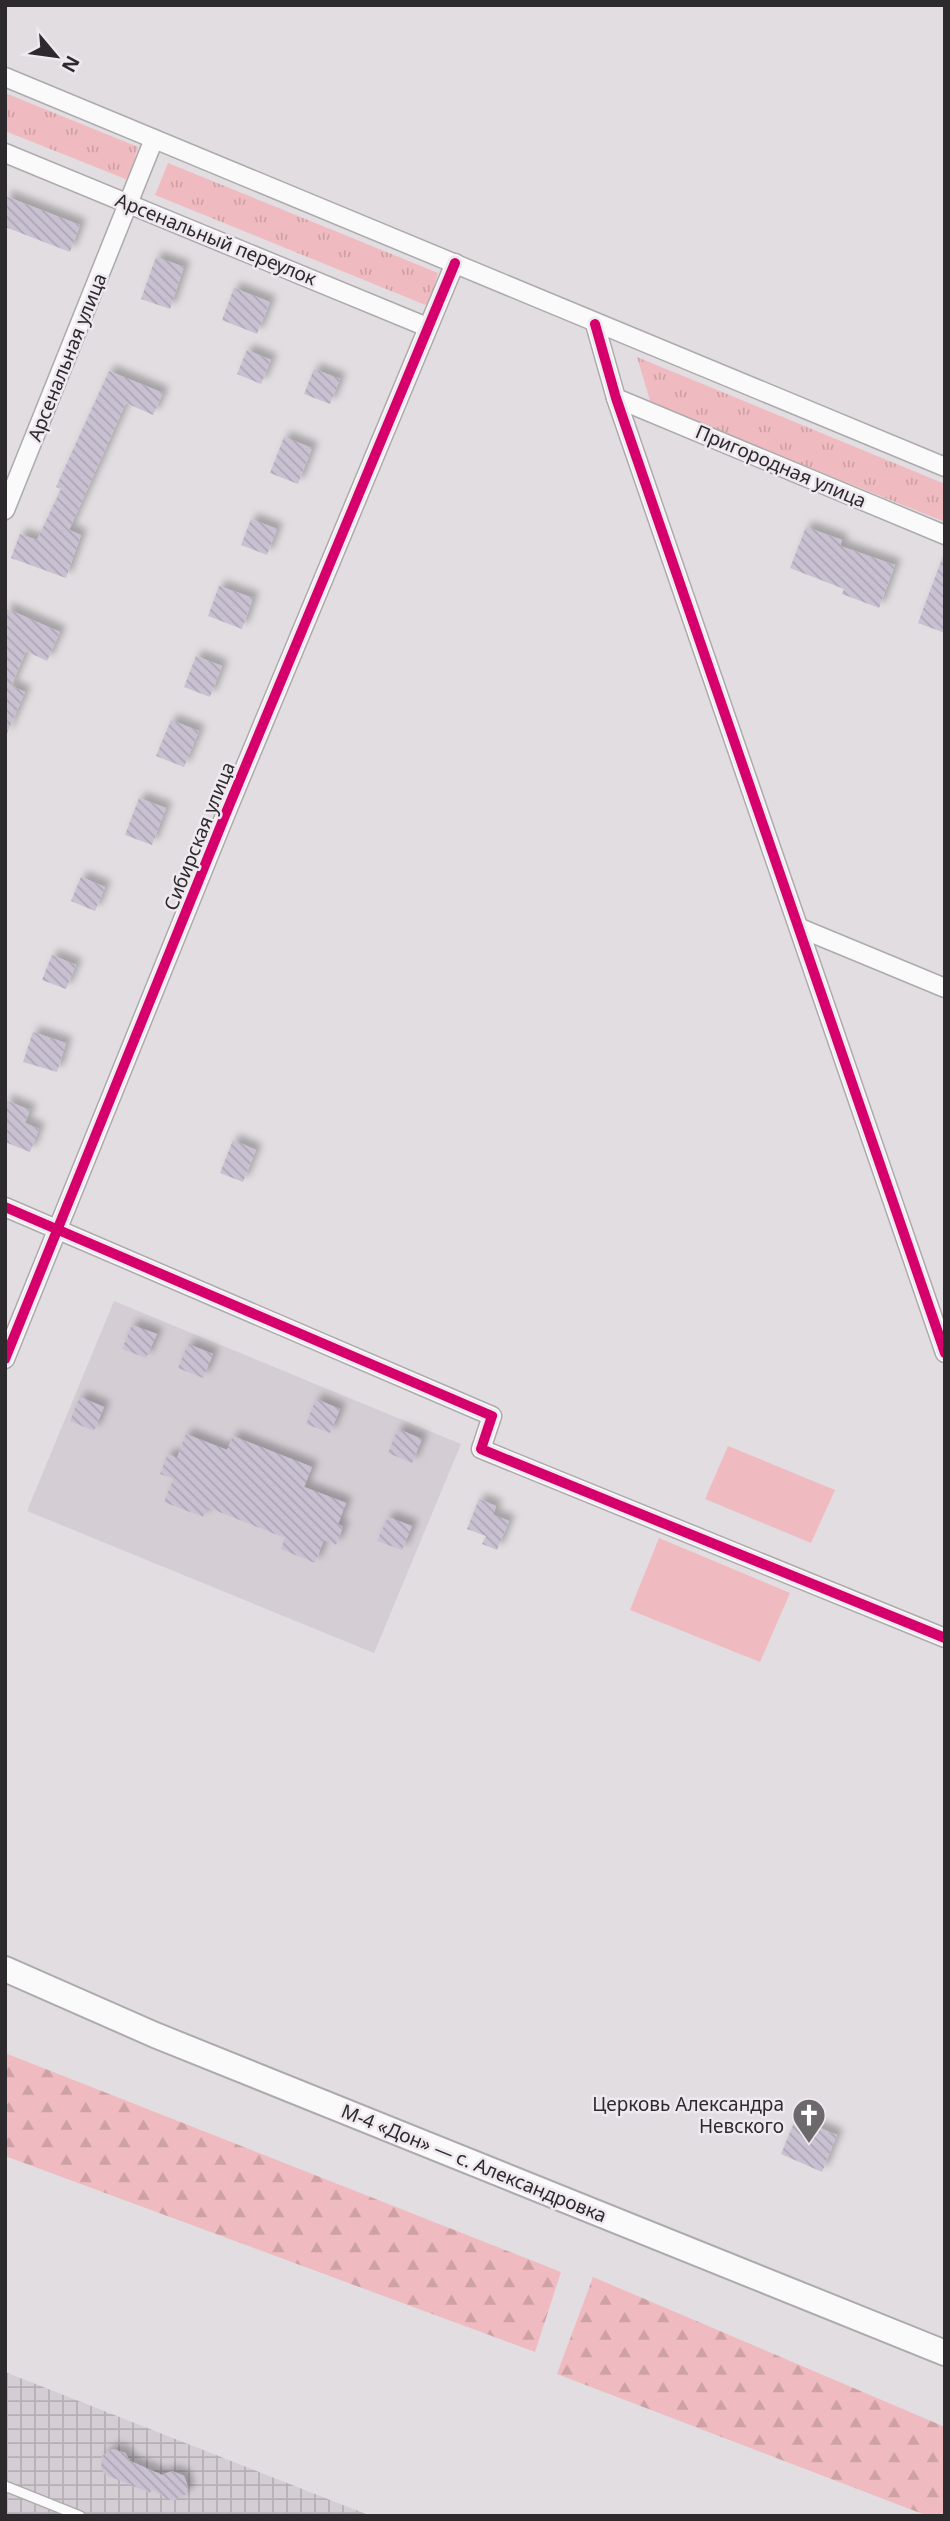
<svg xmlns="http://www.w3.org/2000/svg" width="950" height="2521" font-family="'Noto Sans',sans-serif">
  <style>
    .built { fill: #d4cdd4 }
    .industrial { fill: url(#industrial-grid) }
    .grass { fill: url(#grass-tufts) }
    .forest { fill: url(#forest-firs) }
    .pitch { fill: #f0bbc0 }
    .building { fill: url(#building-back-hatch); filter: url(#shadow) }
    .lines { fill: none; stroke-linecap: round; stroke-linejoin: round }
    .lane-casing { stroke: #adaaad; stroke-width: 12 }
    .street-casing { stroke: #adaaad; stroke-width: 21 }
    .secondary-casing { stroke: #adaaad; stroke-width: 28 }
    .lane { stroke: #fafafa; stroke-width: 9 }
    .street { stroke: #fafafa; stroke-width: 18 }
    .secondary { stroke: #fafafa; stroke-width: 24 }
    .cycleway-casing { stroke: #efe9ef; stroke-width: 15 }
    .cycleway { stroke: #d6006c; stroke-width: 10 }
    .labels { text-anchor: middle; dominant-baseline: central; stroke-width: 5; stroke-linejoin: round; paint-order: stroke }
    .street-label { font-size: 19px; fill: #2c2a2c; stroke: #efe9ef }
    .poi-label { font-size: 19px; fill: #2c2a2c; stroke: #efe9ef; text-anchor: end }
  </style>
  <defs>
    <pattern id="industrial-grid" width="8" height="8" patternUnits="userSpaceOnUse" patternTransform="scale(1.75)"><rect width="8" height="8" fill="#d4cdd4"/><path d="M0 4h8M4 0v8" fill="none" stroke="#b6b0b6"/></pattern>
    <pattern id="grass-tufts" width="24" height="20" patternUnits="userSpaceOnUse" patternTransform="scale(1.75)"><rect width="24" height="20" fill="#f0bbc0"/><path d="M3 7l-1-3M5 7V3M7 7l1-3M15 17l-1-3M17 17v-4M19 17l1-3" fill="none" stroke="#cea1a5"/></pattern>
    <pattern id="forest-firs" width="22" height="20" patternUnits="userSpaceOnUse" patternTransform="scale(1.75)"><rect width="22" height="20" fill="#f0bbc0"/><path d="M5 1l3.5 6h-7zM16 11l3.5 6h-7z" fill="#cea1a5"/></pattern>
    <pattern id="building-back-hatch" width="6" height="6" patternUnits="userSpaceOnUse" patternTransform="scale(1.75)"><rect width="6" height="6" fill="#c9c1d2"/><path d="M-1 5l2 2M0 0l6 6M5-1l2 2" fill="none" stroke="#ada6b4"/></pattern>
    <filter id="shadow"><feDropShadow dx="6" dy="-6" stdDeviation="3.5" flood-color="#0004"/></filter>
  </defs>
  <rect width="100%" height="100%" fill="#e1dde1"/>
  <path class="built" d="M114,1301L461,1444L374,1653L27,1511Z"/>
  <path class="industrial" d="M5,2372L371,2516H5Z"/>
  <g class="grass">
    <path d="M5,93L138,147L128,180L5,131Z"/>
    <path d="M168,163L438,273L428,306L155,195Z"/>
    <path d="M637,357L945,484V522L651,404Z"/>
  </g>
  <g class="forest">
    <path d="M5,2053L561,2272L535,2352L5,2156Z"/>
    <path d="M593,2277L945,2427V2516H928L557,2374Z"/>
  </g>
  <g class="pitch">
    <path d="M728,1446L835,1490L811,1543L705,1499Z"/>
    <path d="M659,1538L790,1593L760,1662L630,1610Z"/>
  </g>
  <g class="building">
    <path d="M5,196L80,225L70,252L5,227Z"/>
    <path d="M156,257L184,267L170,309L141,299Z"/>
    <path d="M234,288L270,302L257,334L222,320Z"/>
    <path d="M247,350L271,360L261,384L237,374Z"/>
    <path d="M314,369L340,379L330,404L304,394Z"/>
    <path d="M109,371L163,393L153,415L126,403L69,530L81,535L66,578L11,558L20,534L37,540L61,489L56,487Z"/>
    <path d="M284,437L312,448L298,484L270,473Z"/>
    <path d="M251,519L277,529L267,555L241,545Z"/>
    <path d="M806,527L842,540L840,546L895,565L879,608L842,594L844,589L790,568Z"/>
    <path d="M943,556H945V633L918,623Z"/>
    <path d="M219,586L253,598L242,629L208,616Z"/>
    <path d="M5,608L60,632L47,661L26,651L11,686L25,692L5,738Z"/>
    <path d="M196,656L222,666L210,697L184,687Z"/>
    <path d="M171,720L199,731L184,767L156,756Z"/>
    <path d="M139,798L166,808L152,845L125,835Z"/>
    <path d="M81,877L105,887L95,911L71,901Z"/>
    <path d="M52,955L76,965L66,989L42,980Z"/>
    <path d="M33,1032L66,1043L57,1072L23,1062Z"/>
    <path d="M5,1100L30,1110L25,1123L39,1129L30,1152L5,1142Z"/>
    <path d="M233,1140L256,1150L243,1182L220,1173Z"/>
    <path d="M132,1325L157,1334L146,1358L122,1349Z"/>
    <path d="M188,1344L213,1354L203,1378L178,1368Z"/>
    <path d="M80,1397L104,1407L94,1431L70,1421Z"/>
    <path d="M316,1399L340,1409L330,1433L306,1424Z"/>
    <path d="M398,1429L422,1439L412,1463L388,1453Z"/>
    <path d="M186,1434L227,1450L233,1436L312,1467L304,1487L346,1503L338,1524L343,1527L336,1545L324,1540L315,1563L281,1549L285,1538L207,1507L203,1517L164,1502L174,1479L160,1474L168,1454L177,1458Z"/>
    <path d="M479,1499L496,1506L493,1515L509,1521L497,1550L482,1544L486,1536L467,1529Z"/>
    <path d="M388,1517L412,1526L402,1550L377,1541Z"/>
    <path d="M796,2118L837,2135L822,2172L781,2154Z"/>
    <path d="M113,2449L125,2453L130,2461L162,2475L172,2471L184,2476L188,2487L186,2494L175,2500H169L152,2489L150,2493L104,2474L101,2468L102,2456Z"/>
  </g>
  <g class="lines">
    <defs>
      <path id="lane" d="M5,2486L80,2516"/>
      <g id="street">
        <path d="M5,77L945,467"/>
        <path d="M5,153L427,327"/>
        <path d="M595,324L616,398L945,1353"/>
        <path d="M616,398L945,535"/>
        <path d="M5,510L154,139"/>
        <path d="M800,928L945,988"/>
        <path d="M5,1207L492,1416L481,1449L945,1638"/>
        <path d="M5,1359L226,813L455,263"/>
      </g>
      <path id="secondary" d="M5,1969L155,2035L945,2353"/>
    </defs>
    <use href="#lane" class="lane-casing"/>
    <use href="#street" class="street-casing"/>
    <use href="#secondary" class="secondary-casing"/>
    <use href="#lane" class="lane"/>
    <use href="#street" class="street"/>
    <use href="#secondary" class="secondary"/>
    <defs>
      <g id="cycleway">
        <path d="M595,324L616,398L945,1353"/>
        <path d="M5,1207L492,1416L481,1449L945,1638"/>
        <path d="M5,1359L226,813L455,263"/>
      </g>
    </defs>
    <use href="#cycleway" class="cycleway-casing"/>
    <use href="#cycleway" class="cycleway"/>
  </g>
  <defs>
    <symbol id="church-pin" viewBox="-11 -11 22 30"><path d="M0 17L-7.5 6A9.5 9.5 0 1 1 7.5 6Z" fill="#6b696b" stroke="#efe9ef"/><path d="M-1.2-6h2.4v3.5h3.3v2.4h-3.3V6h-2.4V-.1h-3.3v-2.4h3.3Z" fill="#fff"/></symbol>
  </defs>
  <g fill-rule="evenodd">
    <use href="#church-pin" x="790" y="2096" width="38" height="52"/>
  </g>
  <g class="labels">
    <g class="street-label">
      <text transform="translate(216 239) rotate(22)">Арсенальный переулок</text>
      <text transform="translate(67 357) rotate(-68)">Арсенальная улица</text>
      <text transform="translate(781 466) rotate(23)">Пригородная улица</text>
      <text transform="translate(199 836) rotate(-68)">Сибирская улица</text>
      <text transform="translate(474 2163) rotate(22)">М-4 «Дон» — с. Александровка</text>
    </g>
    <g class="poi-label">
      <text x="784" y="2104">Церковь Александра<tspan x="784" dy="22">Невского</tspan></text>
    </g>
  </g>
  <rect width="950" height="2521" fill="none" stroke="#2c2a2c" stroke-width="14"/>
  <g transform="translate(56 56) rotate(119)" stroke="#efe9ef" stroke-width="5" paint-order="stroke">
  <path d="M0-5L12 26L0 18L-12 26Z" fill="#2c2a2c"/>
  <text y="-10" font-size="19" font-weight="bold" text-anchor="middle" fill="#2c2a2c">N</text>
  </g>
</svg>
